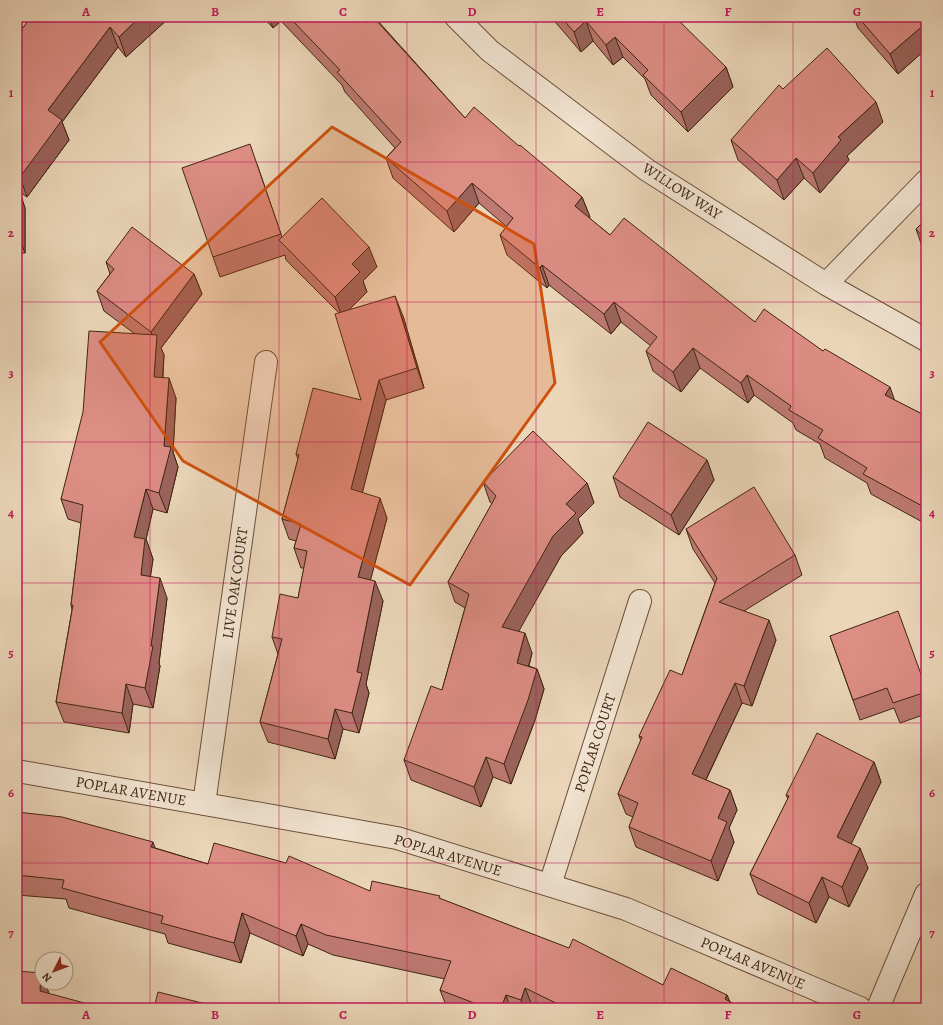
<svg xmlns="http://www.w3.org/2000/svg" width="943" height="1025" font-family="Alegreya,serif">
	<rect width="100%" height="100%" fill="#ebd6b9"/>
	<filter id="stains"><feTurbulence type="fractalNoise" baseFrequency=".005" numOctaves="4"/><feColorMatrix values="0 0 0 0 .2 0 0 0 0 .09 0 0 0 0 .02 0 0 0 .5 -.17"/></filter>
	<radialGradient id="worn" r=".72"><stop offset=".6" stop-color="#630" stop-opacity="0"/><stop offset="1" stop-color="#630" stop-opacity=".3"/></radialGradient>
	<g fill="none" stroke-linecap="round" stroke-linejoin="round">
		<g stroke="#6b513b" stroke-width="24">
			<path id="minor" d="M 456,17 L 490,51 L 647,170 L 826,284 L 926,340
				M 826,284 L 926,181
				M 17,771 L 397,838 L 626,909 L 860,1008
				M 204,804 L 266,362
				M 550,885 L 640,601
				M 878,1008 L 926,894"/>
		</g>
		<use href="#minor" stroke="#f2e4d2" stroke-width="22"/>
	</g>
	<path fill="#bd7972" stroke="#402511" d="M 31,17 L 170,17 L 126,57 L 118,47 L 62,122 L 69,140 L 27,197 L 20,192 L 25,208 L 25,253 L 17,253 L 17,36 Z
		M 263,17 L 376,17 L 378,21 L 465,118 L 519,146 L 582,197 L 590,217 L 589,218 L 610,235 L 755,322 L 823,351 L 894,400 L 926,416 L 926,524 L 871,494 L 867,483 L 825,458 L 820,444 L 796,430 L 793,423 L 754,395 L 748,403 L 700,368 L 681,392 L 653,371 L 646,351 L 651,346 L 621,322 L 611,334 L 549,285 L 547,288 L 507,255 L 500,235 L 507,227 L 479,203 L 454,232 L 393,178 L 386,158 L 395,148 L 345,92 L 342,85 L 281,21 L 273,28 Z
		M 551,17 L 666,17 L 670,21 L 726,67 L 733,87 L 688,132 L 651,95 L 645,79 L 623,57 L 613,65 L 593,41 L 581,52 Z
		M 854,17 L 926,17 L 926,49 L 898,74 L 858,28 Z
		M 783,89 L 883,122 L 847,156 L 849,160 L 820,193 L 804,178 L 784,200 L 738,160 L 731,140 Z
		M 257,164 L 282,237 L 377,267 L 363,281 L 367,292 L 348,310 L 403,316 L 424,388 L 386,400 L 362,493 L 387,518 L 370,580 L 383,601 L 366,684 L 369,693 L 359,733 L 343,729 L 335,759 L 268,742 L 260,722 L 278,654 L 272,637 L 298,598 L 304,568 L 301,568 L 294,548 L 296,541 L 289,539 L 282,519 L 298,459 L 296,454 L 361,400 L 339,313 L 286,260 L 285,255 L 220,277 L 213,257 Z
		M 926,219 L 926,252 L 923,249 L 916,229 Z
		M 106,262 L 194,274 L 202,294 L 161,348 L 164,355 L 163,377 L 176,398 L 173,452 L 178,467 L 167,513 L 153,509 L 146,539 L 153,559 L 150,577 L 167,598 L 159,663 L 160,666 L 153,708 L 133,704 L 129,733 L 64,722 L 56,702 L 72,610 L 71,605 L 81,523 L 68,519 L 61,499 L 135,334 L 104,311 L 97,291 L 110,274 Z
		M 707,460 L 714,480 L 679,535 L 620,497 L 613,477 Z
		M 483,482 L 587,483 L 594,503 L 578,519 L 583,533 L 561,556 L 518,631 L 532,653 L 529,666 L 537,669 L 544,689 L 535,720 L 511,784 L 493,777 L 481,807 L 411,780 L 404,760 L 442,690 L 465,608 L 455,602 L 448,582 L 492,504 L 490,502 Z
		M 686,529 L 795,555 L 802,575 L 744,611 L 776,640 L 752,706 L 742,703 L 706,780 L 730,790 L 737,810 L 729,828 L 734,842 L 718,881 L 636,847 L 629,827 L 633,817 L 626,814 L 618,794 L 641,741 L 639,736 L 682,675 L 715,583 L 693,549 Z
		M 830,636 L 926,688 L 926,714 L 900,723 L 894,708 L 860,720 Z
		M 874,762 L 881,782 L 851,843 L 868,868 L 849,907 L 829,897 L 816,923 L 758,894 L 750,874 L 788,799 L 786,795 Z
		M 17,812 L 155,848 L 208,864 L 370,891 L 441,899 L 663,985 L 727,995 L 730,1002 L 741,1008 L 447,1008 L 440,990 L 445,979 L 333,955 L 308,944 L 303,956 L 250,933 L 241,963 L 168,943 L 165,934 L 69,908 L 66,899 L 17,895 Z"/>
	<path fill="#9a635c" stroke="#402511" d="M 140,17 L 170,17 L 126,57 L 119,37 Z
		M 269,17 L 279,17 L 281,21 L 273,28 Z
		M 586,21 L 593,41 L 581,52 L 574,32 Z
		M 926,23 L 926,49 L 898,74 L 890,54 Z
		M 110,27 L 118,47 L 62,122 L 69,140 L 27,197 L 20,177 L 48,110 Z
		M 615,37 L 623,57 L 613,65 L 606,45 Z
		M 726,67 L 733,87 L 688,132 L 681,112 Z
		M 876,102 L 883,122 L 847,156 L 849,160 L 820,193 L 813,173 L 838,137 Z
		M 796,158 L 804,178 L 784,200 L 777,180 Z
		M 472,183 L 479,203 L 454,232 L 447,211 Z
		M 18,188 L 25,208 L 25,253 L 18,233 Z
		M 582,197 L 590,217 L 582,226 L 575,206 Z
		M 369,247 L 377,267 L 363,281 L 367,292 L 342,317 L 335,297 L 352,264 Z
		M 542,265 L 549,285 L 547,288 L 540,268 Z
		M 194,274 L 202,294 L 161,348 L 164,355 L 161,397 L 154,377 L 156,346 L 151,332 Z
		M 395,296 L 403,316 L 424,388 L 417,368 Z
		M 614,302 L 621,322 L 611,334 L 604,314 Z
		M 693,348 L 700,368 L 681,392 L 673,372 Z
		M 747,375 L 754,395 L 748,403 L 741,383 Z
		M 169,378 L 176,398 L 173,452 L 178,467 L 167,513 L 159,493 L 164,446 Z
		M 379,380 L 386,400 L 358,510 L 351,489 Z
		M 890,387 L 897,407 L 885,395 Z
		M 707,460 L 714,480 L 679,535 L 671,515 Z
		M 587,483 L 594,503 L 578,519 L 583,533 L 561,556 L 510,647 L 502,627 L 566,504 Z
		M 146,489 L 153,509 L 146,539 L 153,559 L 148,595 L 141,575 L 134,537 Z
		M 380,498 L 387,518 L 366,597 L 358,577 Z
		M 160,578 L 167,598 L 159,663 L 160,666 L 153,708 L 145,688 Z
		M 375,581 L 383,601 L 366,684 L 369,693 L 359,733 L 352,713 L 357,672 Z
		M 769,620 L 776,640 L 752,706 L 744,686 Z
		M 525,633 L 532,653 L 524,683 L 517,663 Z
		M 537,669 L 544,689 L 535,720 L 511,784 L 504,764 Z
		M 735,683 L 742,703 L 699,794 L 692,774 Z
		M 126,684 L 133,704 L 129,733 L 122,713 Z
		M 335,709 L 343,729 L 335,759 L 328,739 Z
		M 486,757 L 493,777 L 481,807 L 474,787 Z
		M 874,762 L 881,782 L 845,857 L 837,837 Z
		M 730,790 L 737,810 L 729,828 L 734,842 L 718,881 L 711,861 L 718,818 Z
		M 153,842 L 160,862 L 151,847 Z
		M 860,848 L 868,868 L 849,907 L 842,887 Z
		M 822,877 L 829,897 L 816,923 L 809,903 Z
		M 242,913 L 250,933 L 241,963 L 234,943 Z
		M 301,924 L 308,944 L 303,956 L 296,936 Z
		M 41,973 L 42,975 L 42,983 L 45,983 L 49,993 L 47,1008 L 40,991 Z
		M 525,988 L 533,1008 L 523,1008 L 521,1000 Z
		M 506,995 L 510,1008 L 501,1008 Z
		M 727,995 L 732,1008 L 725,999 Z"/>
	<path fill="#dc8d84" stroke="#402511" d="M 31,17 L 140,17 L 119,37 L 110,27 L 48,110 L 62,120 L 20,177 L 17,175 L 17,36 Z
		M 289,17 L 375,17 L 374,18 L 465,118 L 474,107 L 519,146 L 520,145 L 582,197 L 575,206 L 610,235 L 624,218 L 755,322 L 764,309 L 823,351 L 825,349 L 890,387 L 885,395 L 926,416 L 926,508 L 863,474 L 867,468 L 818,438 L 823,430 L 789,410 L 791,406 L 747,375 L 741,383 L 693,348 L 673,372 L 646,351 L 657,337 L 614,302 L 604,314 L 542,265 L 540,268 L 500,235 L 513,218 L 472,183 L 447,211 L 386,158 L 401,142 L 337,72 L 340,70 Z
		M 561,17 L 666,17 L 670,21 L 675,17 L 726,67 L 681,112 L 643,75 L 648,70 L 615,37 L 606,45 L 586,21 L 574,32 Z
		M 858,17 L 926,17 L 926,23 L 890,54 Z
		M 827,48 L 876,102 L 838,137 L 841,140 L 813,173 L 796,158 L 777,180 L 731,140 L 779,85 L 783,89 Z
		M 250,144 L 281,234 L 213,257 L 182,168 Z
		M 17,188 L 18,188 L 18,233 L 17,233 Z
		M 322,198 L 369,247 L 352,264 L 360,272 L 335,297 L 279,240 Z
		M 926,219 L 926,240 L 916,229 Z
		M 132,227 L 194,274 L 151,332 L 97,291 L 114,269 L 106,262 Z
		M 395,296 L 417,368 L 379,380 L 351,489 L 380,498 L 358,577 L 375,581 L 357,672 L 362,673 L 352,713 L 335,709 L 328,739 L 260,722 L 282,639 L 272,637 L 280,594 L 298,598 L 307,551 L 294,548 L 301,524 L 282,519 L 299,455 L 296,454 L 313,388 L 361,400 L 335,314 Z
		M 89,331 L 157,335 L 154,377 L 169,378 L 164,446 L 171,447 L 159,493 L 146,489 L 134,537 L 145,539 L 141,575 L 160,578 L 151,646 L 153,646 L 145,688 L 126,684 L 122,713 L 56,702 L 73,605 L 71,605 L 83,505 L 61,499 L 83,412 Z
		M 648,422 L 707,460 L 671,515 L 613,477 Z
		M 533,431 L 587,483 L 566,504 L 576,513 L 553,536 L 502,627 L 525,633 L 517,663 L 537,669 L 528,700 L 504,764 L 486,757 L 474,787 L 404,760 L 431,686 L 442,690 L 469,594 L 448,582 L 496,496 L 483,482 Z
		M 754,487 L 795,555 L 719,602 L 769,620 L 744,686 L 735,683 L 692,774 L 730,790 L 718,818 L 727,822 L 711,861 L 629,827 L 638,803 L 618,794 L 642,737 L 639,736 L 670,670 L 682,675 L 717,578 L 686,529 Z
		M 898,611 L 926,688 L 926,692 L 893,703 L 887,688 L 853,700 L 830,636 Z
		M 817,733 L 874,762 L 837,837 L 860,848 L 842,887 L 822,877 L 809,903 L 750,874 L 789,796 L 786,795 Z
		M 17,812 L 62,817 L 153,842 L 151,847 L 208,864 L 214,843 L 286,863 L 289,856 L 370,891 L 372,881 L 440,896 L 439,898 L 569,948 L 573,939 L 663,985 L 671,968 L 727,995 L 725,999 L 741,1008 L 566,1008 L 525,988 L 521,1000 L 506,995 L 501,1008 L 487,1008 L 440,990 L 451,961 L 326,935 L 301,924 L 296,936 L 242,913 L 234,943 L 161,923 L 163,916 L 62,888 L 64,880 L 17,875 Z
		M 17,971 L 41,973 L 40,991 L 103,1008 L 17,1008 Z
		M 158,992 L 222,1008 L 154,1008 Z"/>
	<path fill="#cf510d" fill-opacity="0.2" stroke="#cf510d" stroke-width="3" stroke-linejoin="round" d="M 332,127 L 534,244 L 555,383 L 410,585 L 183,461 L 100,342 Z"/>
	<path fill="none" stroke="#c2185b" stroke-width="1" stroke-opacity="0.55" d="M 150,17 L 150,1008M 279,17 L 279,1008M 407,17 L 407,1008M 536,17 L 536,1008M 664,17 L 664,1008M 793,17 L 793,1008M 17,162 L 926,162M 17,302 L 926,302M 17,442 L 926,442M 17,583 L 926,583M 17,723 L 926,723M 17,863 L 926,863"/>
	<g text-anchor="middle" stroke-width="3" stroke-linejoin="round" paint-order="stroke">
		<g font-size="15" fill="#402511" stroke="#f2e4d2">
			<text transform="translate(682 191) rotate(33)" y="5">WILLOW WAY</text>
			<text transform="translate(235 583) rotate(-82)" y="5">LIVE OAK COURT</text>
			<text transform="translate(595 743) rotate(-72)" y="5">POPLAR COURT</text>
			<text transform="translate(131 791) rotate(10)" y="5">POPLAR AVENUE</text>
			<text transform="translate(448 855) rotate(17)" y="5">POPLAR AVENUE</text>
			<text transform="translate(753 963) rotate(23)" y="5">POPLAR AVENUE</text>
		</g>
	</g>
	<rect width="943" height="1025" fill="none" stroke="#ebd6b9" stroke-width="44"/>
	<g transform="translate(54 971) rotate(228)"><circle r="19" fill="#f2e4d2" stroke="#ab9885"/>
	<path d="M0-3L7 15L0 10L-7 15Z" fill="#8f2418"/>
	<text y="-6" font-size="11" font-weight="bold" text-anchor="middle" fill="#402511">N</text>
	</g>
	<rect x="22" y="22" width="899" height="981" fill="none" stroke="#c2185b" stroke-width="1.5"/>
	<g font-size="13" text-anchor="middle" font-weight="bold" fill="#c2185b">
		<text x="86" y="16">A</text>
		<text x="215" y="16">B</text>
		<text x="343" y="16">C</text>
		<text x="472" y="16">D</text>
		<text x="600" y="16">E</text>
		<text x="728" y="16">F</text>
		<text x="857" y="16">G</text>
		<text x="11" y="97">1</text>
		<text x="932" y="97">1</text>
		<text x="11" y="237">2</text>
		<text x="932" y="237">2</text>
		<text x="11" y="377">3</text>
		<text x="932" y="377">3</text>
		<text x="11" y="517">4</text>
		<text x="932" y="517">4</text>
		<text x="11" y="657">5</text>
		<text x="932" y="657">5</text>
		<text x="11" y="797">6</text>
		<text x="932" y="797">6</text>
		<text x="11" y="937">7</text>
		<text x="932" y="937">7</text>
		<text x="86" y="1019">A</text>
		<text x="215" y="1019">B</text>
		<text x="343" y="1019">C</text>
		<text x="472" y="1019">D</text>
		<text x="600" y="1019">E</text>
		<text x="728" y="1019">F</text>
		<text x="857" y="1019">G</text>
	</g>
	<rect width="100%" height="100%" filter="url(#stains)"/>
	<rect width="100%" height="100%" fill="url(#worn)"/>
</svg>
